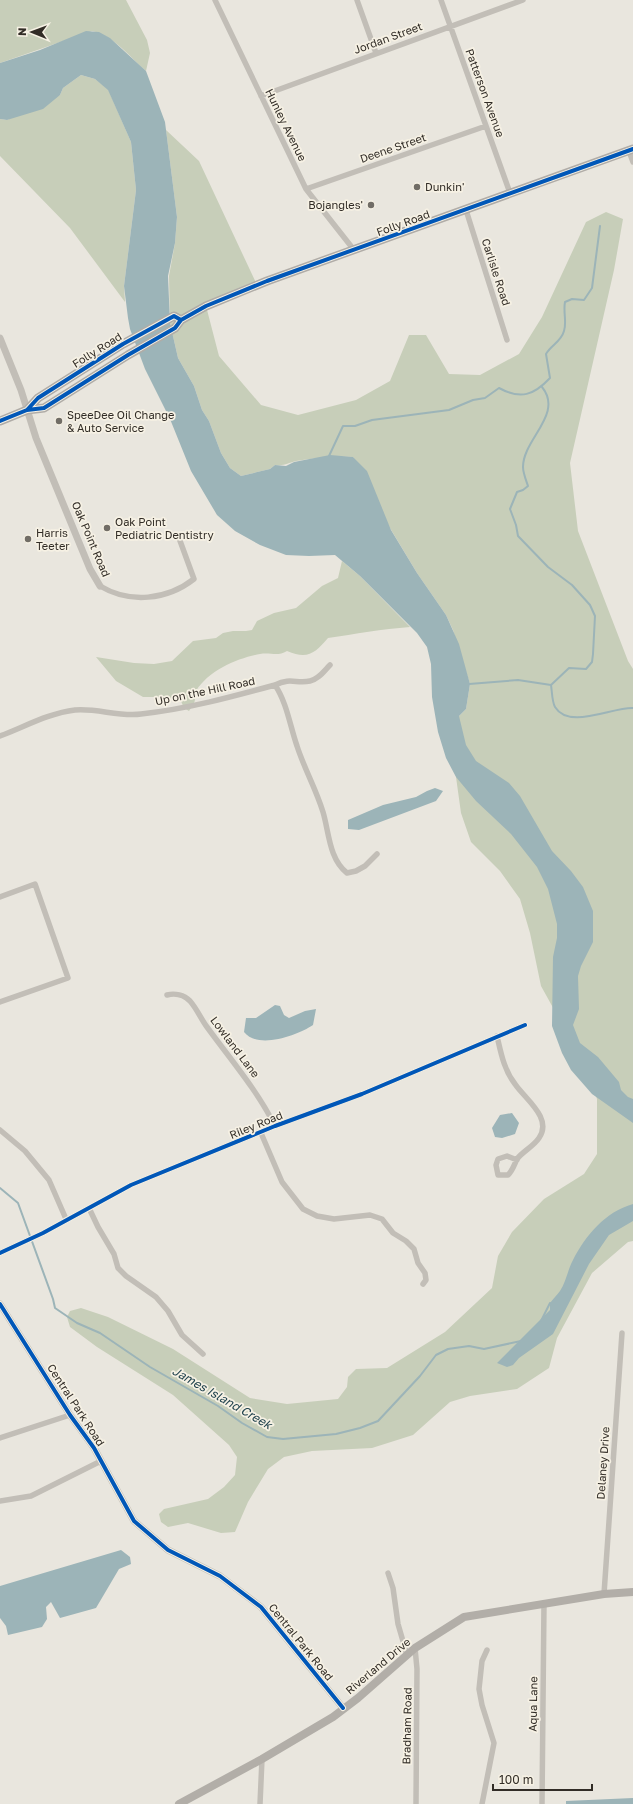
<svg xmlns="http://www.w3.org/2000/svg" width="633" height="1804" font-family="'Golos Text',sans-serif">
	<rect width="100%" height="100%" fill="#e9e6de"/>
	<path fill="#c7ceb9" d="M 0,0 L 126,0 L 147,40 L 150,53 L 146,71 C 130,57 113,35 92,31 L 0,63 Z
		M 81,75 L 95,79 L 108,89 L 131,142 L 136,190 L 124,286 L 125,302 L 70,228 L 0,156 L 0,119 L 7,120 L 60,95 L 63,88 Z
		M 166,130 L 199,161 L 257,285 L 206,306 L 219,356 L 261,405 L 298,415 L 356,400 L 390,381 L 409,335 L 426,335 L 449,374 L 480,375 L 519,354 L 542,317 L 586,222 L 606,212 L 623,219 L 614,270 L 570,463 L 578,531 L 628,661 L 633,669 L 633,1241 L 628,1242 L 592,1273 L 557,1338 L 549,1368 L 517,1389 L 470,1396 L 450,1402 L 413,1435 L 372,1448 L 312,1451 L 284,1457 L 268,1469 L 248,1502 L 235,1532 L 221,1533 L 188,1523 L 168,1527 L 161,1522 L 159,1514 L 164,1509 L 208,1499 L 224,1487 L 235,1475 L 237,1457 L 229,1445 L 173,1395 L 97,1347 L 70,1327 L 67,1317 L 70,1311 L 81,1308 L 108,1317 L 173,1349 L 250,1398 L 287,1404 L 338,1399 L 347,1387 L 348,1377 L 356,1369 L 387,1368 L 445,1332 L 492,1288 L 498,1256 L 512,1232 L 544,1199 L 584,1174 L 597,1154 L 597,1099 L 587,1069 L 541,986 L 530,933 L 520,899 L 500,871 L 471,842 L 461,813 L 456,777 L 459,716 L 466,709 L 470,684 L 453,630 L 446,615 L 417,573 L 390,528 L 353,457 C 335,456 314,458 296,461 C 287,463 286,466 275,465 L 270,469 L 241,476 L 230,468 L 221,453 L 209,421 L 202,410 L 194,386 L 178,358 L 170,323 L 169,276 L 175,243 L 177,217 Z
		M 342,561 L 360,576 L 410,627 C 382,629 355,634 328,638 C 315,653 308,660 287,651 C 277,657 271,652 260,654 C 238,658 209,670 196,691 C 194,694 196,699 194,703 C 193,705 191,708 189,711 L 184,708 L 181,701 L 163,697 L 143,697 L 116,681 L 96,657 L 134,663 L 154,664 L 172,661 L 193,641 L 216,638 L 223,633 L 233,631 L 246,631 L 252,630 L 257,621 L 274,613 L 296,608 L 322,586 L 338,578 Z"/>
	<path fill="#9cb4b8" d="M 86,31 L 99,32 L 110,38 L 146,71 L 165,122 L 177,217 L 175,243 L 168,276 L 170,323 L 178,358 L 194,386 L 202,410 L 209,421 L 221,453 L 230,468 L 241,476 L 270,469 L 275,465 L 286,466 L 294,462 L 330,455 L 353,457 L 367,471 L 391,530 L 417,573 L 446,615 L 459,644 L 470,684 L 466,709 L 459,716 L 466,745 L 476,761 L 509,783 L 520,796 L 552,851 L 571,871 L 583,887 L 593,911 L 593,942 L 581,966 L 578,976 L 579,1009 L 573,1025 L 580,1043 L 598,1057 L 619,1082 L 621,1090 L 628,1097 L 633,1099 L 633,1123 L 592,1094 L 571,1070 L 562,1053 L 552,1026 L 553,957 L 557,938 L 557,924 L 548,889 L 537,867 L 511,834 L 476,801 L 456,777 L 446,758 L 438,732 L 432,697 L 431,664 L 427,647 L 417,633 L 360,576 L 335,555 L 309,556 L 286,555 L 260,545 L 235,531 L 217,515 L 191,471 L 170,419 L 145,369 L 130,329 L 128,318 L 124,286 L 136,190 L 131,142 L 108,90 L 95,79 L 81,75 L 63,88 L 60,95 L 43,109 L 7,120 L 0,119 L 0,63 L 40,50 Z
		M 435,788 L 443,791 L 436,801 L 359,830 L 348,829 L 348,820 L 383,805 L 416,797 L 427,791 Z
		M 275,1005 L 280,1006 L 284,1015 L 289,1018 L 305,1011 L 316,1009 L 313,1025 C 298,1035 258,1050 244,1032 L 246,1018 L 256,1018 Z
		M 512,1113 L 519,1123 L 515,1134 L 502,1138 L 495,1137 L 492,1128 L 500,1115 Z
		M 633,1204 L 633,1221 L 609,1235 L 589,1264 L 553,1334 L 519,1358 L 513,1365 L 507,1367 L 497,1363 L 550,1310 L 550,1303 C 553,1299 557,1295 560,1291 C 566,1282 568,1269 573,1260 C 586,1235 605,1212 633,1204 Z
		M 121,1550 L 130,1557 L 131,1564 L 119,1569 L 96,1608 L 60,1618 L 51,1602 L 46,1607 L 47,1619 L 42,1627 L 8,1635 L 6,1626 L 0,1618 L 0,1586 Z
		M 633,1798 L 633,1804 L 566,1804 L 566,1801 Z"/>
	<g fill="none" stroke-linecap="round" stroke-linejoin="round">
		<path stroke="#9cb4b8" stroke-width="2" d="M 542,387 C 564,414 523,439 523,467 C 523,473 526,480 528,486 L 523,490 L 517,492 L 510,509 L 516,525 L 518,536 L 548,567 L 572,585 L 590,605 L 595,616 L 593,654 L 592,662 L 586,669 L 569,668 L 551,685
			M 329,456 L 343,426 L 355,426 L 372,420 L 449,410 L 473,400 L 485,398 L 499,388 C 521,400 534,395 550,378 L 546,354 C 551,345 561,342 564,331 C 567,322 563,312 565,302 L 572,299 L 584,300 L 592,288 L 600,226
			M 469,684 L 518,680 L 551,685
			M 551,685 C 552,691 552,702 555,707 C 569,730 612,707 633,708
			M 0,1188 L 18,1203 L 53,1299 L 55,1308 L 77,1323 L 100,1333 L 150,1367 L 218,1406 L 242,1423 L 267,1437 L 283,1439 L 336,1434 L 360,1428 L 378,1421 L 420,1376 L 436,1355 L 448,1349 L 469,1346 L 484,1349 L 521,1341
			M 541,1321 L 550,1303"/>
		<path stroke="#c2beb7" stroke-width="5.5" d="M 215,0 L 306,189 L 354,250
			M 357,0 L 376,53
			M 441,0 L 510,193
			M 261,96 L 523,0
			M 629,151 L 633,162
			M 306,189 L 486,126
			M 466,210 L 507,340
			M 100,586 C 130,604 167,600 194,579 L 179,538
			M 275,685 C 287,703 290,726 297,746 C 304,768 316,789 323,812 C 329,832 329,859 347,873 L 356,871 L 365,866 L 377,854
			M 0,736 C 24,727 49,713 75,710 C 97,708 119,717 141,714 C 187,709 231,697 275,685 C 291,677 296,684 310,681 C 319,679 324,671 330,665
			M 0,897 L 35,884 L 68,978 L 0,1002
			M 167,995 C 175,993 184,995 190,1001 C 197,1009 201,1019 207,1027 C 231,1060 257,1090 275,1126
			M 497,1036 C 501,1053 504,1070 515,1084 C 525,1099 553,1118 539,1138 C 533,1147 523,1151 517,1159 C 514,1165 513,1170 508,1175 L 498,1175 L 496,1165 L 498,1159 L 507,1156 L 517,1160
			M 0,1130 L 25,1151 L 49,1180 L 66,1219
			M 261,1133 L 282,1182 L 303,1209 L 317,1216 L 334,1219 L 370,1215 L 382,1219 L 393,1233 L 406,1241 L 414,1249 L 418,1263 L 425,1273 L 426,1280 L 423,1284
			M 89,1208 L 98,1227 L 114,1254 L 118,1268 L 126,1276 L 156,1297 L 168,1311 L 182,1335 L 203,1354
			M 0,1253 L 43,1233 L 131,1185 L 275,1126 L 362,1094 L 525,1025
			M 0,1438 L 70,1415
			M 0,1501 L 31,1496 L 101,1461
			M 388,1573 L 393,1588 L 398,1624 L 407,1655
			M 604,1594 L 622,1333
			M 415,1648 L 417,1669 L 416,1804
			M 260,1804 L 262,1759
			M 482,1804 L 494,1743 L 482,1705 L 479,1689 L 482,1661 L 487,1650
			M 542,1804 L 544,1603"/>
		<path stroke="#c2beb7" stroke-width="7" d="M 0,338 L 21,390 L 36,438 L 90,569 L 100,586
			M 0,1304 L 70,1415 L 94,1448 L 134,1521 L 168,1550 L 220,1576 L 261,1607 L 343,1708"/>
		<path stroke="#b2aea8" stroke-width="8" d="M 179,1804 L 262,1759 L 333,1717 L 358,1698 L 415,1648 L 464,1617 L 604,1594 L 633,1592"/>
		<path stroke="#b0aca7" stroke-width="9" d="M 27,410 L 38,398 L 123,344 L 174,316 L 181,320
			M 0,421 L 27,410 L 44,408 L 128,355 L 175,328 L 181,320 L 206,306 L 267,281 L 633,149"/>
		<g stroke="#f6f1e4" stroke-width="6">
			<path id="cycleway" d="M 27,410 L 38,398 L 123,344 L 174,316 L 181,320
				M 0,421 L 27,410 L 44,408 L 128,355 L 175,328 L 181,320 L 206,306 L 267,281 L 633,149
				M 0,1253 L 43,1233 L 131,1185 L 275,1126 L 362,1094 L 525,1025
				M 0,1304 L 70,1415 L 94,1448 L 134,1521 L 168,1550 L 220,1576 L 261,1607 L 343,1708"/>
		</g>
		<use href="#cycleway" stroke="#0057b8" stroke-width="4"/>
	</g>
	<g fill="#716d66" stroke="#f6f1e4" stroke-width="1.5">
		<circle cx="417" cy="187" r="4"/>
		<circle cx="371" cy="205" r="4"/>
		<circle cx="59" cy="421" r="4"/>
		<circle cx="107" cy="528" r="4"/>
		<circle cx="28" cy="539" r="4"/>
	</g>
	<g text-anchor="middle" stroke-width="3.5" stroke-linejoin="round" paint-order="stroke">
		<g font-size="11" fill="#312c26" stroke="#f6f1e4">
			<text transform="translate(388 38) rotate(-20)" y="4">Jordan Street</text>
			<text transform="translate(485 93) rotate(70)" y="4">Patterson Avenue</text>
			<text transform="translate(286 125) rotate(64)" y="4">Hunley Avenue</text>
			<text transform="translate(393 148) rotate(-19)" y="4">Deene Street</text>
			<text transform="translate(403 223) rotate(-20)" y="4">Folly Road</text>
			<text transform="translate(496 272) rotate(72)" y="4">Carlisle Road</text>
			<text transform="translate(97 350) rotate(-32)" y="4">Folly Road</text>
			<text transform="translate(91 539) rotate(67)" y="4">Oak Point Road</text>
			<text transform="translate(205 691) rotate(-12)" y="4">Up on the Hill Road</text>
			<text transform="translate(235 1047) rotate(53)" y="4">Lowland Lane</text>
			<text transform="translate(256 1125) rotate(-22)" y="4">Riley Road</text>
			<text transform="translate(76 1405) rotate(57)" y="4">Central Park Road</text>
			<text transform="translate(603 1463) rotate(-86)" y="4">Delaney Drive</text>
			<text transform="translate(301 1642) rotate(51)" y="4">Central Park Road</text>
			<text transform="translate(378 1666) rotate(-40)" y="4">Riverland Drive</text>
			<text transform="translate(533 1704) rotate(-89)" y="4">Aqua Lane</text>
			<text transform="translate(407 1726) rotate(-89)" y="4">Bradham Road</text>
		</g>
		<g font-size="11" fill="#312c26" stroke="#f6f1e4" text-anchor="start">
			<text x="425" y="191">Dunkin'</text>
			<text x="363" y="209" text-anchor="end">Bojangles'</text>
			<text x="67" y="419">SpeeDee Oil Change<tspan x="67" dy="13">&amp; Auto Service</tspan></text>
			<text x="115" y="526">Oak Point<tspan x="115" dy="13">Pediatric Dentistry</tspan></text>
			<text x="36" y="537">Harris<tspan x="36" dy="13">Teeter</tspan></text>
		</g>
		<g font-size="12" font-style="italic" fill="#21434e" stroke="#f6f1e4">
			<text transform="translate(222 1398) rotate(30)" y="4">James Island Creek</text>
		</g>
	</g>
	<g transform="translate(32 32) rotate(271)" stroke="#f6f1e4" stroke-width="3" paint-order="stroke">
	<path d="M0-3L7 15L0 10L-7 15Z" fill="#312c26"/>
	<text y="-6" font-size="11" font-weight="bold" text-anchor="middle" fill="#312c26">N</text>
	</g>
	<path d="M493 1784v6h99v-6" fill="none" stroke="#312c26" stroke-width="2"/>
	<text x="499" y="1784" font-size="12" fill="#312c26" stroke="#f6f1e4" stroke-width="3" paint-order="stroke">100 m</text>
</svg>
